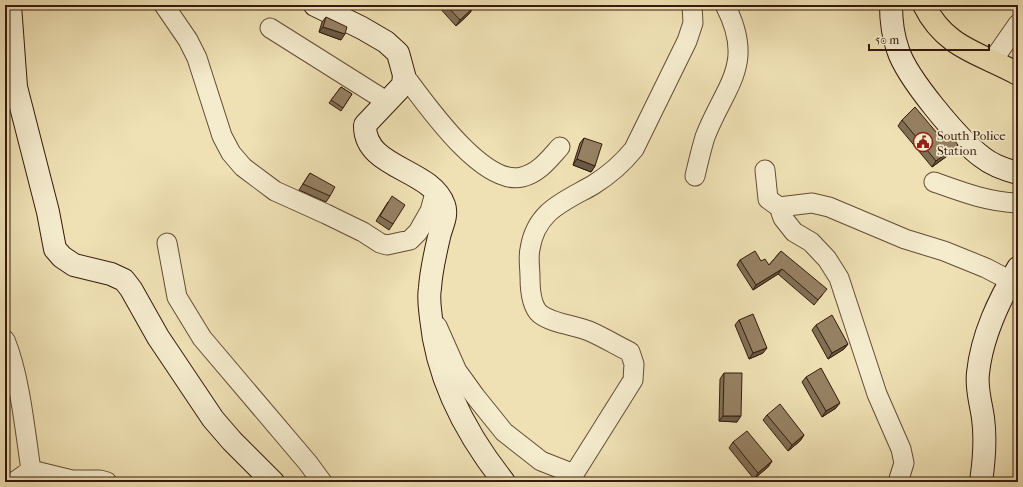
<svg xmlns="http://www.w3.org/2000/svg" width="1023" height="487" font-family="'IM FELL French Canon',serif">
	<rect width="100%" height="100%" fill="#efe1b4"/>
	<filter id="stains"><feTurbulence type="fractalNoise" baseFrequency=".005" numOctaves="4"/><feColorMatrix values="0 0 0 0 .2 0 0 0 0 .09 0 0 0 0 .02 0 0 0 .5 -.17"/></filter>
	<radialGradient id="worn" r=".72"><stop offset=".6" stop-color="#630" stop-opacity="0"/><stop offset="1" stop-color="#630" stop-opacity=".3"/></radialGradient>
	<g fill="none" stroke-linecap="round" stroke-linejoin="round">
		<g stroke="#644c36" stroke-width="21">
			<path id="street" d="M 164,5 L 188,40 L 197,58 L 222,136 L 231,153 L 243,167 L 275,191 L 326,214 L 363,232 L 380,243 L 387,245 L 410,240 L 418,232 L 430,211 L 435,193
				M 270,28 L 386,101
				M 993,60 L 1018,24
				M 404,75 C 425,103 483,187 522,177 C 539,173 549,159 560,147
				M 765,170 L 768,199 L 779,207 L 812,203 L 829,207 L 905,239 L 944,251 L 986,268 L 1011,281
				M 695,176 C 698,163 701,150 705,137 C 725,85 756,65 725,5
				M 934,182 C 962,192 988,202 1018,203
				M 779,207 L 783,218 L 794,232 L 811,242 L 827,259 L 839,278 L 877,394 L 901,449 L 904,463 L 898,482
				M 167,243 L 177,297 L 202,338 L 308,463 L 322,482
				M 437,326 L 457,371 L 475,396 L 504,432 L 541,461 L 574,474 L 633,380 L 634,364 L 630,352 C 616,345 603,337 589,331 C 575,325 553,324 540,314 C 531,306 530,288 530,277 C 530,268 528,258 530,249 C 536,211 563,202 593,185 C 609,175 622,164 634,149 L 687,41 L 693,23 L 692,5
				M 5,340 C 20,376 25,431 31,470 L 14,482
				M 31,470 L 72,480 L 100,480 L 107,482"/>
		</g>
		<g stroke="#361a0c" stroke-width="24">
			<path id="secondary" d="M 10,5 L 16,87 L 48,212 L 55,249 L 62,257 L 74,265 L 111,274 L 124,280 L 131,289 L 158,337 L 213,419 L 232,441 L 273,482
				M 315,5 L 362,28 L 386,42 L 398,53 L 404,75 L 403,85 L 365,125 C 364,169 431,168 444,205 C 448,216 441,227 439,237 C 435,254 431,271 430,288 C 428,298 430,309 431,318 C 437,380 466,434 504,482
				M 891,5 C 891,20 893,36 898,50 C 907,78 958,139 982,157 C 992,165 1006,170 1018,173
				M 981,482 C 984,461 986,439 983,418 C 981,403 976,389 978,373 C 982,335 999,300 1018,268"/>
		</g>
		<g stroke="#361a0c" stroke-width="24">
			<path id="highway" d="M 924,5 C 945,48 980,53 1018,74"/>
		</g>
		<use href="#street" stroke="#f5ecce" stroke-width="19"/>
		<use href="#secondary" stroke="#f5ecce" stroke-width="22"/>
		<use href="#highway" stroke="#efe1b4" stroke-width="22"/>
	</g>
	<path fill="#816f55" stroke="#361a0c" d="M 437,5 L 470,5 L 473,8 L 469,14 L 456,26 Z
		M 326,17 L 341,40 L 319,32 L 322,22 Z
		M 341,87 L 352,94 L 341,111 L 329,103 Z
		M 902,120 L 942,139 L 958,145 L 954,151 L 932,167 L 898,126 Z
		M 584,138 L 595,166 L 591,172 L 573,165 L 580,143 Z
		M 310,173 L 330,196 L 326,202 L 299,190 Z
		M 388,202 L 393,224 L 389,230 L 376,221 Z
		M 781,251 L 823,294 L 814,305 L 778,274 L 753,290 L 737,265 L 740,260 L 761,261 L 769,265 Z
		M 739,320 L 763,353 L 749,359 L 735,325 Z
		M 816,325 L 848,344 L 844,349 L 828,359 L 812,330 Z
		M 724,373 L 737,422 L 719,421 L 720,379 Z
		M 806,377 L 836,408 L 822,417 L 802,382 Z
		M 767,415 L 804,435 L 800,441 L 788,451 L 763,420 Z
		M 733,442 L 772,461 L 768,467 L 754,479 L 729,448 Z"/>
	<path fill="#695a45" stroke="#361a0c" d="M 473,8 L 469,14 L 456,26 L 460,20 Z
		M 323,27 L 345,34 L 341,40 L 319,32 Z
		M 958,145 L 954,151 L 932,167 L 936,161 Z
		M 577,159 L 595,166 L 591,172 L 573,165 Z
		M 782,269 L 778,274 L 753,290 L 756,285 Z
		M 848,344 L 844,349 L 828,359 L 832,353 Z
		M 767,348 L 763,353 L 749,359 L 753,353 Z
		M 840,403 L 836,408 L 822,417 L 826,411 Z
		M 723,416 L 741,416 L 737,422 L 719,421 Z
		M 804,435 L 800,441 L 788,451 L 792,445 Z
		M 772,461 L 768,467 L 754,479 L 758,473 Z"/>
	<path fill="#968163" stroke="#361a0c" d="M 446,5 L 470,5 L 473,8 L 460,20 Z
		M 326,17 L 347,27 L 345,34 L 323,27 Z
		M 341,87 L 352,94 L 343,108 L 331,100 Z
		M 915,107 L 942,139 L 949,133 L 958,145 L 936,161 L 902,120 Z
		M 584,138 L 602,144 L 595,166 L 577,159 Z
		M 310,173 L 335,187 L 330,196 L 303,184 Z
		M 392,196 L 405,205 L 393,224 L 380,216 Z
		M 755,251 L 761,261 L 765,259 L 769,265 L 781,251 L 827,289 L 818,300 L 782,269 L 756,285 L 740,260 Z
		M 753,314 L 767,348 L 753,353 L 739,320 Z
		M 832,315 L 848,344 L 832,353 L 816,325 Z
		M 821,368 L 840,403 L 826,411 L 806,377 Z
		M 724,373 L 742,373 L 741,416 L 723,416 Z
		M 780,404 L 804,435 L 792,445 L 767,415 Z
		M 747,431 L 772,461 L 758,473 L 733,442 Z"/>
	<defs>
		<g id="civic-ring" transform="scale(1)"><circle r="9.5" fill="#f5ecce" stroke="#8f2418" stroke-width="1.5"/><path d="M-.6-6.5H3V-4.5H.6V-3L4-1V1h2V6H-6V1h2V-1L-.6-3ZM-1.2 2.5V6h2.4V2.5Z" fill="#8f2418"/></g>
	</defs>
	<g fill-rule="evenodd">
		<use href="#civic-ring" x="923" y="142"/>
	</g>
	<g text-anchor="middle" stroke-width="3.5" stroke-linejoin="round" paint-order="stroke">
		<g font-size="13" fill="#361a0c" stroke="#f5ecce" text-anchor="start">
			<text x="937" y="140">South Police<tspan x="937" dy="15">Station</tspan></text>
		</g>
	</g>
	<rect width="1023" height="487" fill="none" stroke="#efe1b4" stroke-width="20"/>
	<rect x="6" y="6" width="1011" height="475" fill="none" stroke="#361a0c" stroke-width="2"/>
	<rect x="10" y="10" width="1003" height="467" fill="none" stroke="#361a0c"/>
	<path d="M869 44v6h120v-6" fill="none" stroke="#361a0c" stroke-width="2"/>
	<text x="875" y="44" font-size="12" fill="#361a0c" stroke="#f5ecce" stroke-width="3" paint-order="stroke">50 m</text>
	<rect width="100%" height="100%" filter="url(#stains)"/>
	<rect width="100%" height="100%" fill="url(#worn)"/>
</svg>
